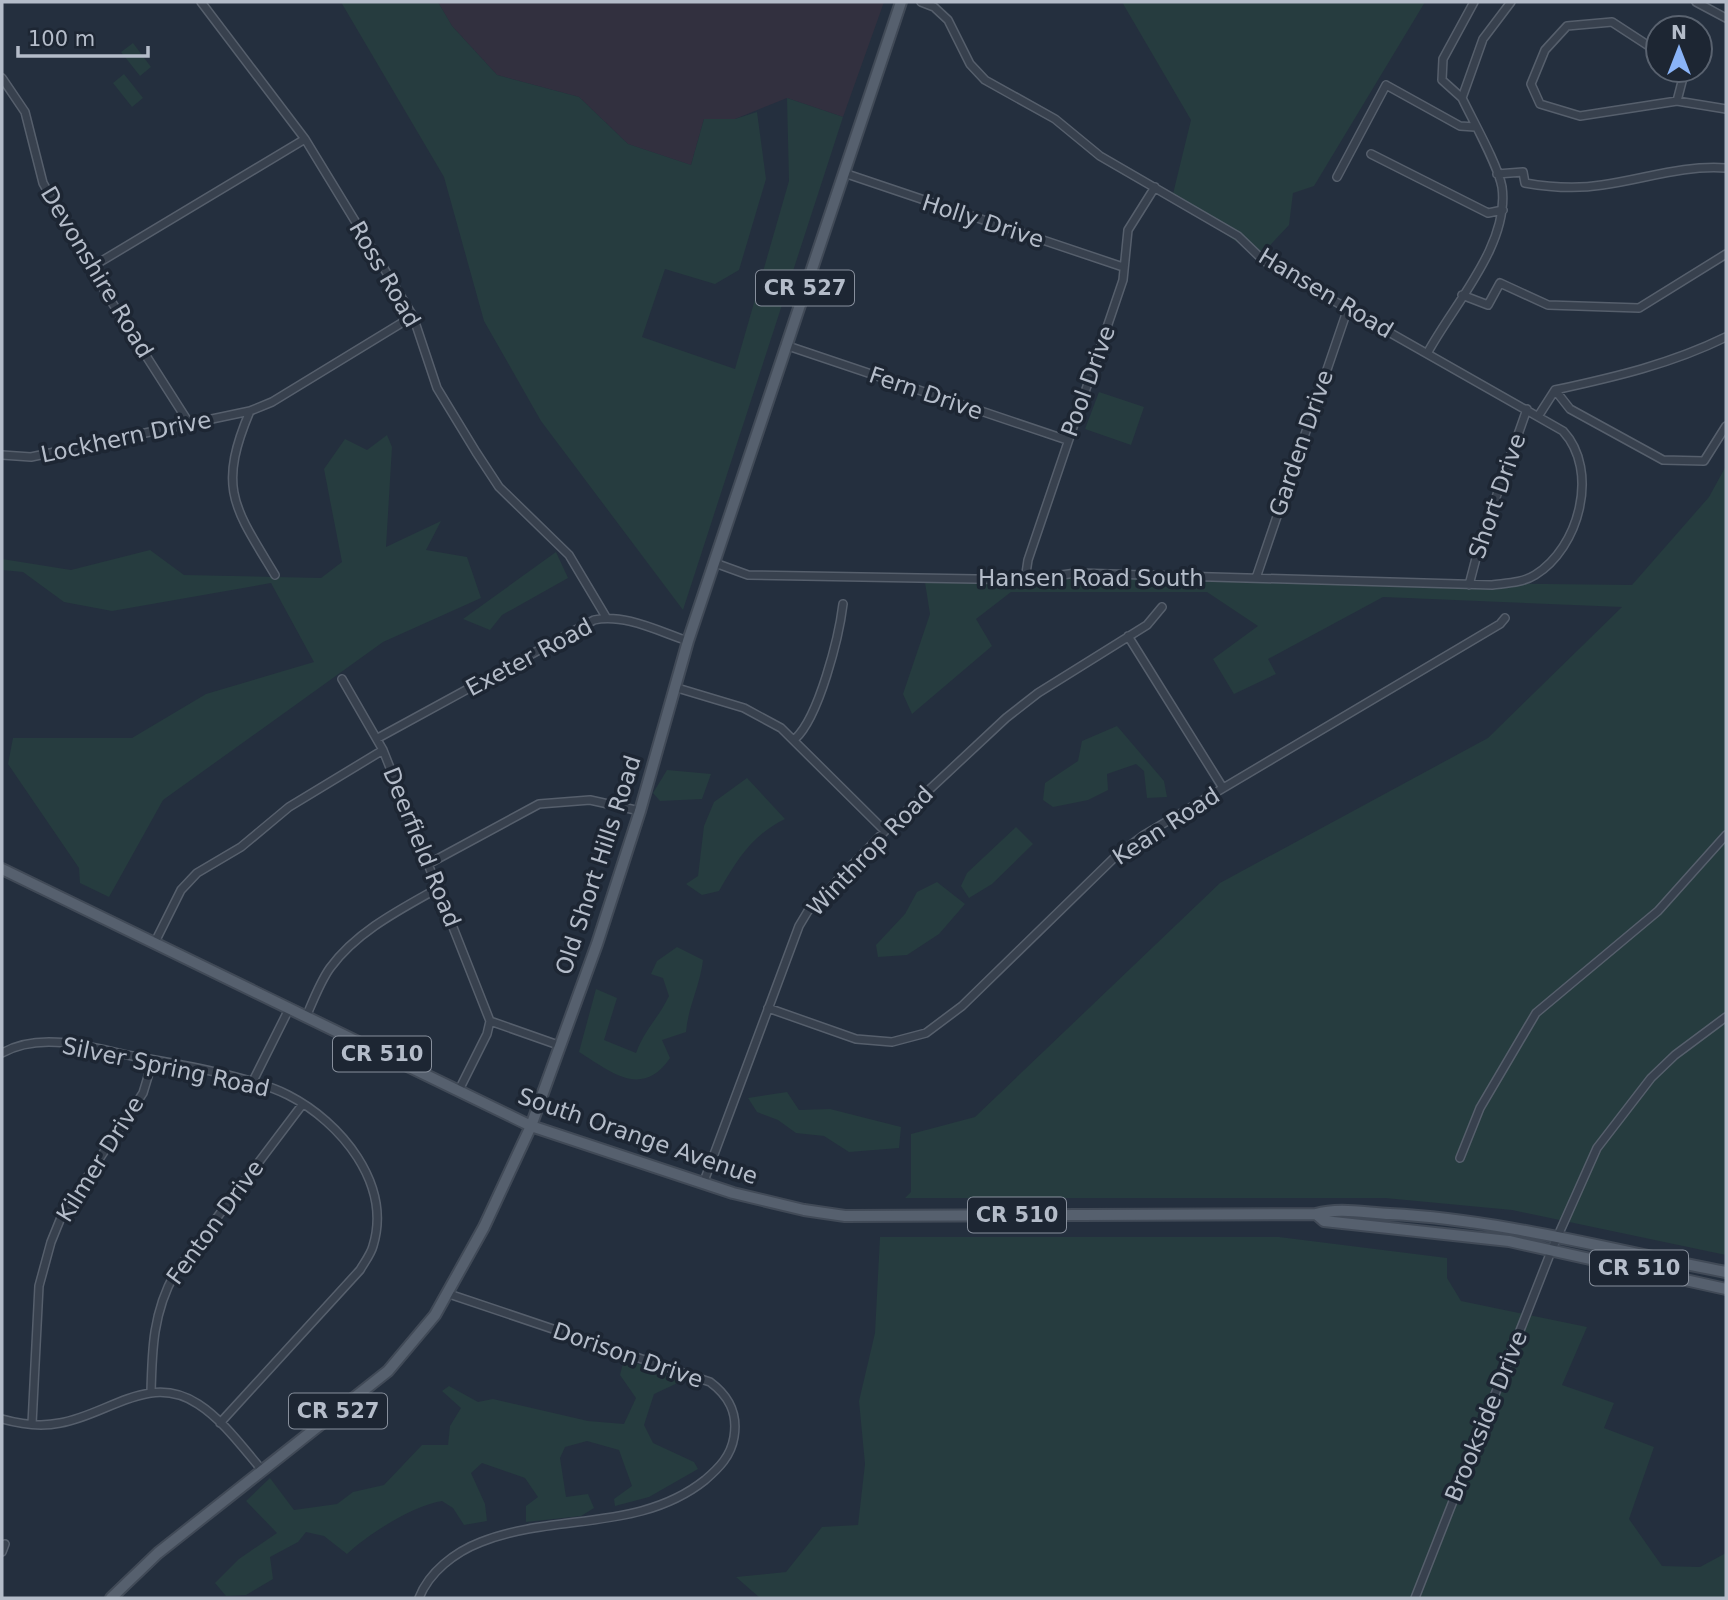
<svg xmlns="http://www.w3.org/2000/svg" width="1728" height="1600" font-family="'DejaVu Sans',sans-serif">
	<rect width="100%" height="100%" fill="#242f3e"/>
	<path fill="#32303f" d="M 438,2 L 884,2 L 843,117 L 787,98 L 735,119 L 704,119 L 691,165 L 628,144 L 579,97 L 497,75 L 452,26 Z"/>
	<path fill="#263c3f" d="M 341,2 L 438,2 L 452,26 L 497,75 L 579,97 L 628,144 L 691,165 L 704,119 L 735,119 L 757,112 L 766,179 L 739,270 L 715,284 L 665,269 L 642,337 L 735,369 L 789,181 L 787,98 L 843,117 L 683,610 L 541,421 L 484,321 L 444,177 Z
		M 1122,2 L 1425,2 L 1314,186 L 1293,193 L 1289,225 L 1259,257 L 1172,198 L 1191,120 Z
		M 133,43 L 151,67 L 140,76 L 121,52 Z
		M 124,74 L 143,98 L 132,107 L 113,83 Z
		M 1099,392 L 1144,407 L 1131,445 L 1085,429 Z
		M 387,435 L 392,447 L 386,547 L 441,521 L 426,550 L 467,557 L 481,598 L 383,642 L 163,800 L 109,897 L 80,883 L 79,868 L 8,764 L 13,738 L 132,738 L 206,694 L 314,662 L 271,583 L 112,611 L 64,602 L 23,572 L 2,570 L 2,559 L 71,570 L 150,550 L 184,575 L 321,578 L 342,562 L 324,469 L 345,439 L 367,450 Z
		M 1726,466 L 1726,1255 L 1512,1210 L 1385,1198 L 905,1198 L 911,1192 L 911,1134 L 975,1117 L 1220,883 L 1488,738 L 1622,607 L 1383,597 L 1268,659 L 1276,674 L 1234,694 L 1213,659 L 1258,626 L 1207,592 L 1011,592 L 976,619 L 992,646 L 912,714 L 903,694 L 930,614 L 924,576 L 1632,585 L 1709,497 Z
		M 556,552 L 568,578 L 502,615 L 490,630 L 463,619 Z
		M 1117,726 L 1164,781 L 1167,797 L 1147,798 L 1144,771 L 1136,764 L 1107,774 L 1108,790 L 1088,800 L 1053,807 L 1043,800 L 1045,783 L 1078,761 L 1082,741 Z
		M 667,770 L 711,774 L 702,799 L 660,801 L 653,793 Z
		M 747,778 L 785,819 C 752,835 737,860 719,891 L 702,895 L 686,884 L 698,876 L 704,826 L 714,802 Z
		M 1016,827 L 1033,844 L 992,884 L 969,898 L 961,886 L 967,873 Z
		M 937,882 L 965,904 L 939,934 L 907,955 L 878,957 L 876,945 L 905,914 L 917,892 Z
		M 677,947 L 703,960 C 700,986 688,1007 686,1032 L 662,1040 L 670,1058 C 642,1099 611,1072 579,1052 L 596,989 L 617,998 L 604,1040 L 636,1053 C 646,1027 658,1019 669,996 L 663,978 L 651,974 L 657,961 Z
		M 787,1092 L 799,1110 L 830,1109 L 901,1127 L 899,1148 L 849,1152 L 824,1136 L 796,1133 L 778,1120 L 757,1112 L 748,1098 Z
		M 880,1237 L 1279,1237 L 1447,1258 L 1447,1278 L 1461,1301 L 1587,1327 L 1562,1385 L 1614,1403 L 1604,1428 L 1654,1447 L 1629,1519 L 1662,1566 L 1700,1567 L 1726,1553 L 1726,1598 L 760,1598 L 736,1577 L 786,1572 L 822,1527 L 858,1525 L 865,1464 L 859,1401 L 875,1333 Z
		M 624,1359 L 684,1380 L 654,1394 L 644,1425 L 653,1443 L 694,1462 L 698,1469 L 649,1497 L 615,1506 L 614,1499 L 632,1486 L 619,1450 L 587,1441 L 565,1447 L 560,1458 L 566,1497 L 588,1494 L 594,1508 L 581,1516 L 526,1522 L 526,1506 L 538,1497 L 525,1478 L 482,1463 L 471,1473 L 485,1504 L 487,1521 L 464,1525 L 453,1508 L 442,1501 C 414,1505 368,1534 347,1554 L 324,1536 L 306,1532 L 298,1542 L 270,1557 L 273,1579 L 246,1595 L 226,1596 L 215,1583 L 239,1559 L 277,1533 L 246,1501 L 270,1478 L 294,1510 L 337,1504 L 353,1492 L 384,1485 L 422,1445 L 448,1445 L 450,1426 L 461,1408 L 442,1391 L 449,1386 L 478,1402 L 493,1399 L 588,1421 L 624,1424 L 636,1398 L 620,1375 Z"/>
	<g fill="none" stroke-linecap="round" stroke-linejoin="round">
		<g stroke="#565f6c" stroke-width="10">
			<path id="minor" d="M 201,2 L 305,139 L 413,316 L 437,388 L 476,452 L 499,487 L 569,555 L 606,617
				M 1696,2 L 1726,18
				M 1658,52 L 1612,22 L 1567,26 L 1545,50 L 1531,84 L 1540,104 L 1580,116 L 1677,101 L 1726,109
				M 2,78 L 25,112 L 43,183 L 90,268 L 189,423
				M 1462,98 L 1442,80 L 1443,59 L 1474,2
				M 1677,101 L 1685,70
				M 1371,154 L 1488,213 L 1503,210
				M 844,173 L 1123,267
				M 1497,174 L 1523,172 L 1525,183 C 1548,187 1578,189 1602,185 C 1645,179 1682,165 1726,168
				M 1337,177 L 1386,85 L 1460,126 L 1475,127
				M 90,268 L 305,139
				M 1462,295 L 1488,305 L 1500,283 L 1548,305 L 1639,308 L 1726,254
				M 785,345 L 1067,440
				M 1428,352 C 1454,304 1510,244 1502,187 C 1498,165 1473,121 1462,98 L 1483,39 L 1511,2
				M 1555,390 C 1615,377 1671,364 1726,337
				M 1539,415 L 1555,390 L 1570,409 L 1663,460 L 1704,461 L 1726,426
				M 2,455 L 31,457 L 250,411
				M 715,563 L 748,575 L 1025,580 L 1076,573 L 1492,585 C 1507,583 1522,583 1535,575 C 1579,548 1600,471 1563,431 L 1264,261 L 1238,236 L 1100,156 L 1055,119 L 985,80 L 970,64 L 948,20 L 934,7 L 921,2
				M 275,575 C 234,507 217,489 250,411 L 272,402 L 413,316
				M 1256,578 L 1348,308
				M 1025,580 L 1028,560 L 1123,280 L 1128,230 L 1155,187
				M 1469,585 L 1480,543 L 1527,409
				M 1128,636 L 1223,788
				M 342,679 L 383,750 L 490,1021 L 487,1034 L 459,1090
				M 674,687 L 744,708 L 781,728 L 885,831
				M 378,738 L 594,620 C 624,613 660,632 688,641
				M 795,739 C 819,717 839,637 843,604
				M 430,863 L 539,804 L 590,800 L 640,811
				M 154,944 L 181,890 L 197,873 L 241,847 L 289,807 L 383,750
				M 768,1008 L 856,1039 L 892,1042 L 926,1033 L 962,1006 L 1116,856 L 1144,835 L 1500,624 L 1505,618
				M 306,1017 C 313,1001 320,982 330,968 C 357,931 401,909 440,887
				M 490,1021 L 561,1046
				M 2,1053 C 43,1030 95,1049 138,1057 C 178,1064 253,1077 288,1095 C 341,1122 392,1184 373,1246 C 371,1254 364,1263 360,1270 L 220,1423
				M 252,1083 L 289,1009
				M 1460,1158 L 1480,1108 L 1536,1013 L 1658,911 L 1726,835
				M 703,1184 L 799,926 L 808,911 L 885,831 L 1006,718 L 1038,693 L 1147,625 L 1162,607
				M 151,1393 C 152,1349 153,1312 175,1273 L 302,1105
				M 2,1419 C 20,1424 41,1427 60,1423 C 108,1415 149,1372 198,1404 C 223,1420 243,1448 262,1470
				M 32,1424 L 39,1286 L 51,1242 L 62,1215 L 143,1093 L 153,1060
				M 2,1552 L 5,1544
				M 419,1598 C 429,1572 455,1552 481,1542 C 554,1513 640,1532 705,1480 C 719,1468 731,1456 734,1437 C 738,1413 729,1396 710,1382 L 449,1294
				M 1415,1598 L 1552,1249 L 1597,1148 L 1651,1078 L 1675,1055 L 1726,1017"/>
		</g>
		<g stroke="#414a57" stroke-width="14">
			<path id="primary" d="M 2,869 L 531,1126 L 733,1193 L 804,1210 L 845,1216 L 1316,1214 C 1339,1207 1366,1213 1390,1214 C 1505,1220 1614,1251 1726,1272
				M 1316,1214 L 1324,1221 L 1509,1241 L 1726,1289
				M 111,1598 L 158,1553 L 388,1371 L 435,1315 L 484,1227 L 531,1126 L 597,944 L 640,811 L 688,641 L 901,2"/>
		</g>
		<use href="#minor" stroke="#38414e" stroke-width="7"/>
		<use href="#primary" stroke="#56606e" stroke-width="10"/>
	</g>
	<g text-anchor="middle" stroke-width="7" stroke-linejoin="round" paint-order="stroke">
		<g fill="#1d2633" stroke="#878f9c" stroke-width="2">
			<rect x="756" y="270.5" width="98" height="35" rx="5"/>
			<rect x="333" y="1036.5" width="98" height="35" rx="5"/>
			<rect x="968" y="1197.5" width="98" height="35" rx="5"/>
			<rect x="1590" y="1250.5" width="98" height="35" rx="5"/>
			<rect x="289" y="1393.5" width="98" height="35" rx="5"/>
		</g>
		<g font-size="21" font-weight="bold" fill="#b4bcc9">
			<text x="805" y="295">CR 527</text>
			<text x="382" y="1061">CR 510</text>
			<text x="1017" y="1222">CR 510</text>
			<text x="1639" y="1275">CR 510</text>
			<text x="338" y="1418">CR 527</text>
		</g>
		<g font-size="23" fill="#b4bcc9" stroke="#1d2633">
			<text transform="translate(983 221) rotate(18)" y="8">Holly Drive</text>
			<text transform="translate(97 272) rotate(59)" y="8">Devonshire Road</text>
			<text transform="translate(385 274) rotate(60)" y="8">Ross Road</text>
			<text transform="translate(1326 293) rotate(31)" y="8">Hansen Road</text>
			<text transform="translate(1088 381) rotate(-70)" y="8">Pool Drive</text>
			<text transform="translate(926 393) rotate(19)" y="8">Fern Drive</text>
			<text transform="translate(126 437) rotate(-12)" y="8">Lockhern Drive</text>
			<text transform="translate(1301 443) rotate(-71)" y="8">Garden Drive</text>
			<text transform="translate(1497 496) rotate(-71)" y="8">Short Drive</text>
			<text x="1091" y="586">Hansen Road South</text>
			<text transform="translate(529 657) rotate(-28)" y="8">Exeter Road</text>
			<text transform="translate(1166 826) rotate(-33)" y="8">Kean Road</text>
			<text transform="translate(422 847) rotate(68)" y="8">Deerfield Road</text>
			<text transform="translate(870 851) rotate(-46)" y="8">Winthrop Road</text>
			<text transform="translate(598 865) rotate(-72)" y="8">Old Short Hills Road</text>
			<text transform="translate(166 1067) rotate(12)" y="8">Silver Spring Road</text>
			<text transform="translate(638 1136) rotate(19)" y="8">South Orange Avenue</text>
			<text transform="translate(100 1159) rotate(-58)" y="8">Kilmer Drive</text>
			<text transform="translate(215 1222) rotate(-54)" y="8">Fenton Drive</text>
			<text transform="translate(628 1355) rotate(19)" y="8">Dorison Drive</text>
			<text transform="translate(1486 1416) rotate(-68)" y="8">Brookside Drive</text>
		</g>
	</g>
	<rect width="1728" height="1600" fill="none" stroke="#b4bcc9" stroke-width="7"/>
	<g transform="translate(1679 49)"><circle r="33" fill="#1d2633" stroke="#59626f" stroke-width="2"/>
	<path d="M0-5L12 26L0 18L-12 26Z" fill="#8ab4f8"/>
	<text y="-10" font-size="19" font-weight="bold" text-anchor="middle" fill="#b4bcc9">N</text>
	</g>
	<path d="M18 46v10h130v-10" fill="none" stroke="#b4bcc9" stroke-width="3.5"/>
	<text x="28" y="46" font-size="21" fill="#b4bcc9" stroke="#1d2633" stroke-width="5" paint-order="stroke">100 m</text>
</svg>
